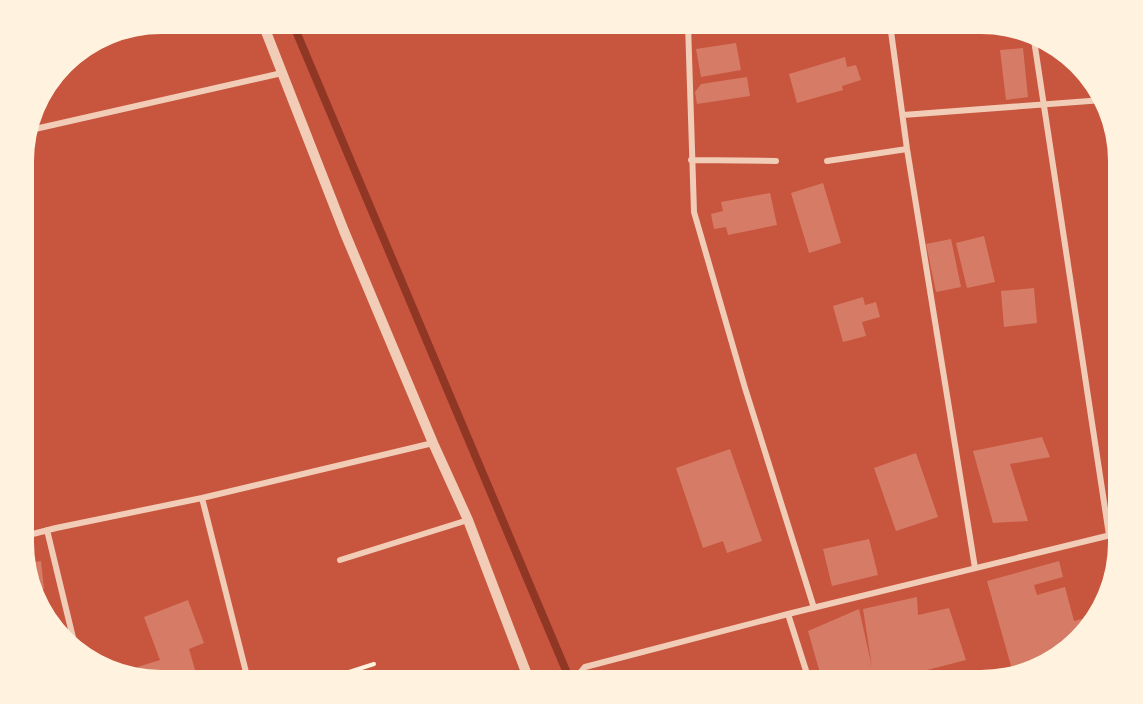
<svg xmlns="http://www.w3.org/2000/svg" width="1143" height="704" font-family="'Titillium Web',sans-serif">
	<rect width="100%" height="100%" fill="#c8553d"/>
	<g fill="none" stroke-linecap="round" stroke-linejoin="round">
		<path stroke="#8f3625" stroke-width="8" d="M 293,24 L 570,680"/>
	</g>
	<path fill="#d67c66" d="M 736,43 L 741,70 L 701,77 L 696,49 Z
		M 1023,48 L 1028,97 L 1006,100 L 1000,50 Z
		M 845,57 L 847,67 L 856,65 L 861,80 L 842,86 L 843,90 L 797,103 L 789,74 Z
		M 747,77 L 750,96 L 697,104 L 695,92 L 701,84 Z
		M 823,183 L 841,243 L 809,253 L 791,193 Z
		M 770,193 L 777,225 L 728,235 L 726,227 L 714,229 L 711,214 L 723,211 L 721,202 Z
		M 984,236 L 995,282 L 967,288 L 956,243 Z
		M 951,239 L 961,287 L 936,292 L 926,244 Z
		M 1034,288 L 1037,323 L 1004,327 L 1001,291 Z
		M 863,297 L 865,305 L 876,302 L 880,317 L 862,322 L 866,336 L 843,342 L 833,306 Z
		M 1042,437 L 1050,457 L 1010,464 L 1028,521 L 993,523 L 973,451 Z
		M 730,449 L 762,541 L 727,553 L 723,541 L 703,548 L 676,468 Z
		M 916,453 L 938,517 L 896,531 L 874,468 Z
		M 1119,478 L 1119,510 L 1118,510 L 1109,482 Z
		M 869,539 L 878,575 L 832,586 L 823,549 Z
		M 41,561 L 44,589 L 36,591 L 26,564 Z
		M 1059,561 L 1063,577 L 1034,585 L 1037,595 L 1065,587 L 1074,621 L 1097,615 L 1096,619 L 1051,661 L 1013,673 L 987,581 Z
		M 917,597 L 918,615 L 949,608 L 966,660 L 908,675 L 873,675 L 855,680 L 822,680 L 808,631 L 859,609 L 872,667 L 863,609 Z
		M 188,600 L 204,643 L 189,649 L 198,680 L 161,680 L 128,670 L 160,660 L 144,617 Z"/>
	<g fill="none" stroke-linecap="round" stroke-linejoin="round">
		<path stroke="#fff3e0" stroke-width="4" d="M 324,680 L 374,664"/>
		<path stroke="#f1ccb7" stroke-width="6" d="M 688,24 L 694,212 L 745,388 L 814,608
			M 890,24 L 907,149 L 975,568
			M 1034,40 L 1109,535
			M 903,115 L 1103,100
			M 35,129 L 282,73
			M 691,160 L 776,161
			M 827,161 L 907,149
			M 202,498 L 248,680
			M 47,530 L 75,646
			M 25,536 L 56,528 L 202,498 L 433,443
			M 340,560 L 468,520
			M 788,614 L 809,680
			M 574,680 L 585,667 L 788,614 L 1119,533"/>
		<path stroke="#f1ccb7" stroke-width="10" d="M 263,24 L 344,231 L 433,443 L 468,520 L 529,680"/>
	</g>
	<path d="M0 0H1143V704H0ZM161 34H981A127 127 0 0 1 1108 161V543A127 127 0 0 1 981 670H161A127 127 0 0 1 34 543V161A127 127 0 0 1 161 34Z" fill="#fff3e0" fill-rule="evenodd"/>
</svg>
